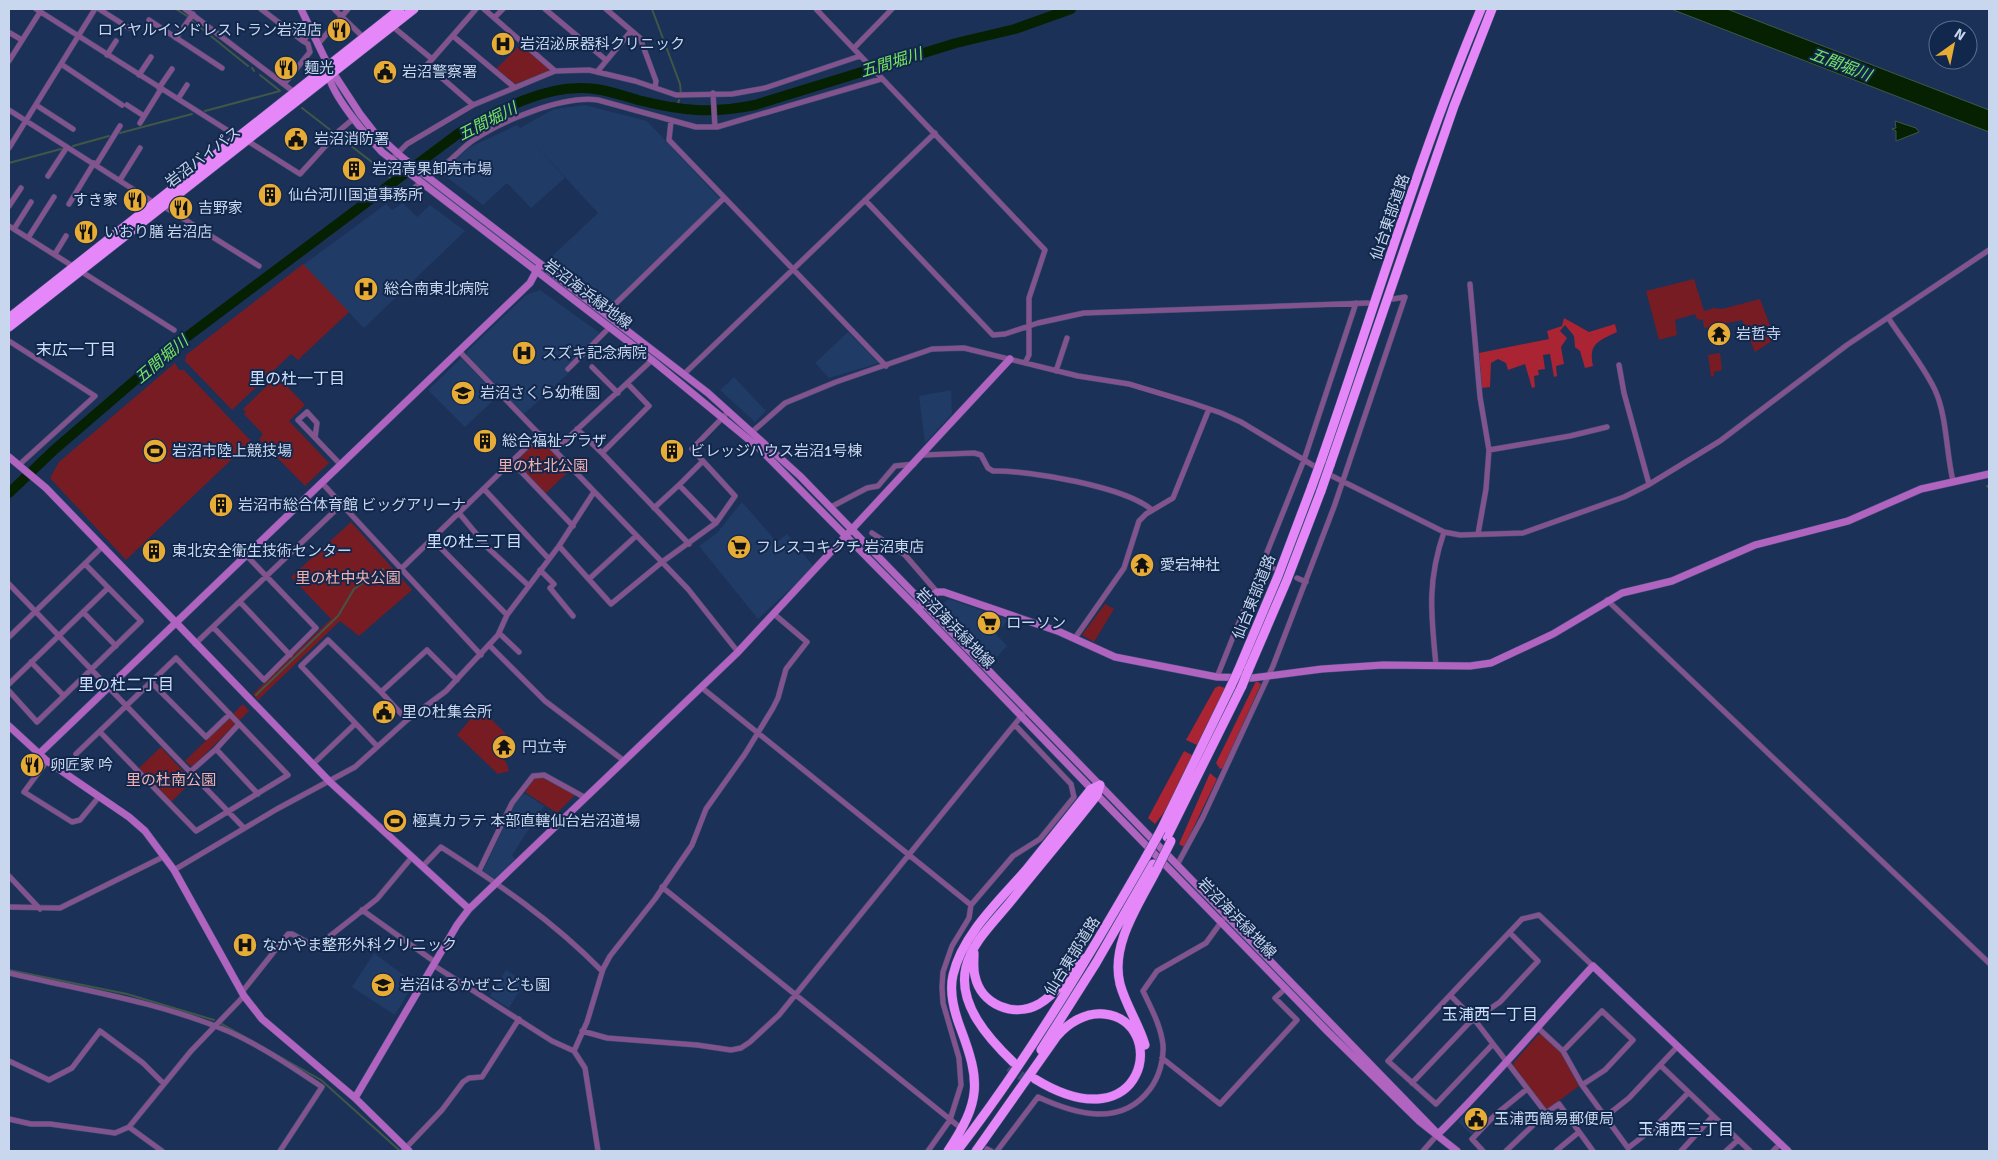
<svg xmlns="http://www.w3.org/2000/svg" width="1998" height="1160" font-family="Signika,'Noto Sans JP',sans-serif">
	<rect width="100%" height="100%" fill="#1b3157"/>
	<path fill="#213b67" d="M 585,105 L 647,121 L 720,199 L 609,308 L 548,260 L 598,213 L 528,137 L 565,178 L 531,208 L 507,183 L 483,205 L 440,172 L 470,147 L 517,125 L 520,128 L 554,109 Z
		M 403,203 L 417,217 L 430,205 L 465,231 L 364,328 L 303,265 L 386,204 L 392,210 Z
		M 540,290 L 600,333 L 566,367 L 570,372 L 524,414 L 467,355 L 467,351 L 526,295 Z
		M 848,332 L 879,363 L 829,378 L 815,363 Z
		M 461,358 L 498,396 L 465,427 L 428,390 Z
		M 734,377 L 766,411 L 755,422 L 720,390 Z
		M 951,390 L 952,414 L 925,443 L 919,396 Z
		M 742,502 L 777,542 L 787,534 L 814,567 L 758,619 L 699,546 L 717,533 Z
		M 949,599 L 1008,620 L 996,634 L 1007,646 L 993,661 L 940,606 Z
		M 524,793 L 544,806 L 512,855 L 515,859 L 495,879 L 483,871 L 515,803 Z
		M 374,953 L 414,983 L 395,1015 L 352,987 Z
		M 506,970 L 525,982 L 509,1008 L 490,996 Z
		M 1471,1108 L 1485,1122 L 1472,1135 L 1458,1122 Z"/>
	<path fill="#781c24" d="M 521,44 L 552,70 L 515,84 L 496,69 Z
		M 303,264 L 349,312 L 298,360 L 291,354 L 232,410 L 185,361 L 186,355 Z
		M 1694,279 L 1704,311 L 1714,308 L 1722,309 L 1760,299 L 1775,339 L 1755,352 L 1742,320 L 1704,328 L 1703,320 L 1697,319 L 1695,314 L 1675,320 L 1677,335 L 1659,340 L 1646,291 Z
		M 1720,353 L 1722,370 L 1714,372 L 1714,376 L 1711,377 L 1708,355 Z
		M 175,363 L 179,370 L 184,370 L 251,441 L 126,560 L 50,478 L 59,462 Z
		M 277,376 L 305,405 L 289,421 L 329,463 L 305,486 L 259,439 L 263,434 L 244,414 L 246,412 L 243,409 Z
		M 540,438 L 570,470 L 545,494 L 515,461 Z
		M 351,522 L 412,590 L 359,636 L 340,621 L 258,700 L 253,694 L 331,619 L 291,577 Z
		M 1105,604 L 1114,609 L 1094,642 L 1082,635 Z
		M 243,704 L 249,711 L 192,767 L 185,761 Z
		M 480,708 L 507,735 L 494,744 L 507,764 L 509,771 L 498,774 L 457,735 Z
		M 161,747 L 192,781 L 170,803 L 139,768 Z
		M 535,777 L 543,777 L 576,794 L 557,813 L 525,792 Z
		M 1542,1034 L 1562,1054 L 1579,1086 L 1548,1109 L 1544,1108 L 1513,1067 L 1514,1062 L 1538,1035 Z"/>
	<path fill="#aa2434" d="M 1564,318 L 1589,332 L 1615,324 L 1617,332 C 1599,341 1588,343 1593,366 L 1585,368 L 1580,351 L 1575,347 L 1574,336 L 1565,325 L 1560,331 L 1567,338 L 1561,347 L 1564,364 L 1556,366 L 1557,376 L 1554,377 L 1550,354 L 1543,355 L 1545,369 L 1538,370 L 1539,375 L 1534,376 L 1535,387 L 1532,388 L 1525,364 L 1508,370 L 1506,363 L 1498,359 L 1491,363 L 1490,387 L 1482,388 L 1479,353 L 1549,339 L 1547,331 L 1562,326 Z
		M 1256,681 L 1261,684 L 1223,768 L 1220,769 L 1216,763 Z
		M 1219,686 L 1225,688 L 1200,740 L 1197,745 L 1186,740 L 1215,688 Z
		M 1184,751 L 1194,756 L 1169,806 L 1155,824 L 1148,818 Z
		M 1210,773 L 1217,779 L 1184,847 L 1179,844 Z"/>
	<path fill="#052101" stroke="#405748" d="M 1671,9 L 1727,9 L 1989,110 L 1989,132 Z
		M 1895,121 L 1916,128 L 1919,132 L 1896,141 L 1896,131 L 1892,129 L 1896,128 Z"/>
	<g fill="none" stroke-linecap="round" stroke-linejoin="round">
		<path stroke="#405748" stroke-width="2" d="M 176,9 L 187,16
			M 652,9 L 680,84 L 681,94
			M 191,20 L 248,66
			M 252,68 L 254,71
			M 260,75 L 279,90
			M 302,108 L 386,173 L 394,182
			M 677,108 L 679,100
			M 205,111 L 280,91
			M 120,133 L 192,114
			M 73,146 L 109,136
			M 9,163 L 61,149
			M 1987,486 L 1989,488
			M 256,695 L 338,616 L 354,589 L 383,569
			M 9,970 L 127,994 L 214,1020
			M 222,1024 L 321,1080 L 399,1150"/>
		<path stroke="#052101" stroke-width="10" d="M 9,493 L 54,450 L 176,345 L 459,133 C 497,112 539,87 583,88 C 602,88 620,95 638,100 C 682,111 711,114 755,105 L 956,43 L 1015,29 L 1071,9"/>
		<path stroke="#354a6e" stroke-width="9" stroke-dasharray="9 4.5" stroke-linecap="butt" d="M 1009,1067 L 1031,1083"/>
		<g stroke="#3a4f72" stroke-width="6">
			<path id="street" d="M 36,9 L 238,137
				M 99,9 L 129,28
				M 185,9 L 294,92
				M 261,9 L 303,41 L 312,30
				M 334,9 L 363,37
				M 484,9 L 555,71
				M 545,9 L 606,60
				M 606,9 L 640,38 L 656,81 L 655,87
				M 816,9 L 1045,250 L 1029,298 L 1029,355 L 1025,363
				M 494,18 L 503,9
				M 149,20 L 222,68
				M 392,26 L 432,59
				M 10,33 L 22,40
				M 453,36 L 514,87
				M 176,38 L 193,14
				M 318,44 L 348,9
				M 854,48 L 892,9
				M 107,55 L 116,41
				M 9,61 L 40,12
				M 61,64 L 122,105
				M 597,72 L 631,31
				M 139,75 L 151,57
				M 284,84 L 310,52 L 308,44 L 303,41
				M 159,88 L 172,69
				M 713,93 L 715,127
				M 178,99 L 187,85
				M 36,105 L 73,129
				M 127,105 L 144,116
				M 473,105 L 427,65 L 476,9
				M 9,110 L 153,202
				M 671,121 L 669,140 L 886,366
				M 140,123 L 161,89
				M 246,140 L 300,174 L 339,131 L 353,119
				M 9,148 L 95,9
				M 391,160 L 407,144 L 473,105 L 555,71 L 589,70 L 635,81 L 676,95 L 732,94 L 765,88 L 860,56
				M 96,165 L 120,126
				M 48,176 L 67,147
				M 428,176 C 440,173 460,149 472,141 C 501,121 563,95 598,100 L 696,127 L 717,127 L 881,79
				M 120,180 L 140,148
				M 395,197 L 412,190 L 421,182
				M 865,200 L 993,335 L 1005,334 L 1038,323 L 1084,313 L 1368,303
				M 69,204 L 94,163
				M 9,206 L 21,188
				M 163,206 L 259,266
				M 9,226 L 174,330
				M 14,229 L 31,202
				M 28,238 L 54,197
				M 55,254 L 66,236
				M 1470,284 L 1480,397 L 1489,450 L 1486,489 L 1478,534
				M 605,314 L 723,199
				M 1889,319 C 1904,342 1923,365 1935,390 C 1947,416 1946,452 1953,481
				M 9,341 L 95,396 L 20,464
				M 459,351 L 688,589 L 738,652
				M 1619,365 L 1624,393 L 1649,484
				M 592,367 L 618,393
				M 568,369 L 610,327
				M 1056,371 L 1067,338
				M 684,374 L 935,133
				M 628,384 L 649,406 L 602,453 L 689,544
				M 577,429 L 602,453
				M 752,432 L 785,403 L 836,382 L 932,349 L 964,348 L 1078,376 L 1129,384 L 1192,403 L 1221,413 L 1241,422 L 1319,469
				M 315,438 L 317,423 L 307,412 L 298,420 L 340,464
				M 555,450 L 652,360
				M 1489,450 L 1570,436 L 1607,427
				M 923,455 L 974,453 L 981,455 L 988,468 L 993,471 C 1029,470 1126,487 1152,510
				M 703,461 L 679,485 L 716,523
				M 512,462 L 573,526
				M 1326,473 L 1444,532 L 1460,535 L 1523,533 L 1624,497 L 1648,485 L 1720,441 L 1847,345 L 1989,250
				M 322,483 L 481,655
				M 484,489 L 549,559
				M 831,507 L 867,488 L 878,486 L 895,466 L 914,464
				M 654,508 L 679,485
				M 459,513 L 488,548 L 528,585
				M 872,533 L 905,555 L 937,592
				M 432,539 L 507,615
				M 559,546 L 611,604 L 662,562 L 716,523 L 735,496 L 692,449 L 729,411
				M 1263,564 L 1273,568
				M 402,568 L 540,434
				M 540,570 L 554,584 L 550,588 L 573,616
				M 1297,578 L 1306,582
				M 589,579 L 636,536
				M 9,584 L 244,828
				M 1607,600 L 1989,963
				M 240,602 L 290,655
				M 83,612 L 116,646
				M 214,628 L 264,680 L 316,628 L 246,555
				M 499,633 L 519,652
				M 9,637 L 102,547
				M 1075,638 L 1124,568 L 1139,521 L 1146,514 L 1173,498 L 1209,409
				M 195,644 L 342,504
				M 489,645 L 545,701 L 623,760
				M 31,662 L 64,696
				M 1436,665 C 1431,614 1427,581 1444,532
				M 1217,677 L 1304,460 L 1356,303
				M 151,682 L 206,737 L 230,714
				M 9,684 L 108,588
				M 701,687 L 971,905
				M 9,691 L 37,722 L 141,621 L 85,564
				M 407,720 L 381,692 L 427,650 L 457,680
				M 239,724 L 216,749 L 258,794
				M 377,746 L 301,666 L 328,640 L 381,692
				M 76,754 L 176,658 L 288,775 L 196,831 L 100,732
				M 47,761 L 24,792 L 72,822 L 80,820 L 98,798
				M 313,764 L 355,724
				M 190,772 L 216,749
				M 1177,865 L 1203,817 L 1273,666 L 1334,507 L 1405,297 L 1393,299
				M 422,867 L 441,847 C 500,885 552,920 602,971
				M 174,870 L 277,809 L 355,767 L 407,720 L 446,691 L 498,635 L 507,615 L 559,546 L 594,492
				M 479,871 L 512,803 L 533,776 L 544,775 L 584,797
				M 9,876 L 40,909
				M 662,887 L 957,1125
				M 9,907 L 60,908 L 165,856
				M 362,910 L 435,962
				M 433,965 L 552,1041 L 574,1051 L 585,1068 L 598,1151
				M 9,973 C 82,990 160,1002 230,1032 C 263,1047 292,1067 322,1087 L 280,1151
				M 242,992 L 288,934 L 292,934 L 316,947 L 377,899 L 412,857
				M 1451,996 L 1474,1019 L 1546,1113 L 1559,1104 L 1593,1151
				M 1537,1027 L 1563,1051 L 1582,1085 L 1628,1148 L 1655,1127 L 1688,1093
				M 582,1031 L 607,1038 L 697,1045 L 731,1050 L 741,1048 L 750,1042 L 779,1015 L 1023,714
				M 1493,1044 L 1436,1104 L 1388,1061 L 1522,919 L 1539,915 L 1593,966
				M 574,1051 L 587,1022 L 603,969 L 610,956 L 655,899 L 692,845 L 706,809 L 745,754 L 773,708 L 778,698 L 786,669 L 807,642 L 774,614
				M 1563,1051 L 1602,1011 L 1633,1040 L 1605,1070 L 1582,1085
				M 1162,1058 L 1220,1104 L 1297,1020 L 1275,998 L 1286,988
				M 9,1061 L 49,1080 L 72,1068 L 100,1031 L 143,1063 L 164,1084
				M 1660,1065 L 1750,1151
				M 1412,1083 L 1469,1023 L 1500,1002 L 1538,961 L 1510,933
				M 1605,1117 L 1629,1098 L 1677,1047
				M 9,1119 L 31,1124 L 50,1124 L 115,1133 L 129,1127 L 191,1051 L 244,996
				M 129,1127 L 162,1151
				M 987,1149 L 991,1151
				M 403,1151 L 442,1110 L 463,1082 L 469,1078 L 482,1077 L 519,1019
				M 928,1151 L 950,1120 L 961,1085 L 959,1058 L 943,1003 L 942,987 L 943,972 L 952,946 L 969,918 L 971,905 L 1013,856 L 1040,839 L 1074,797 L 1071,784 L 1015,725
				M 997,1151 L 1038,1097 C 1075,1114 1121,1128 1150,1089 C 1159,1077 1164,1060 1163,1045 C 1161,1026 1151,1008 1143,991 L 1157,971 L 1206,943 L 1227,914
				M 1423,1151 L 1438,1134
				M 1483,1151 L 1472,1139 L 1495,1115 L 1527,1089
				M 1506,1151 L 1546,1113
				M 1556,1151 L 1579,1132
				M 1681,1151 L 1713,1116
				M 1726,1151 L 1738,1140
				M 1773,1151 L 1780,1144"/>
		</g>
		<g stroke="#3a4f72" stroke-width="8">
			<path id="secondary" d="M 301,9 L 328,65 L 360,114 L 374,132 L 403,158 L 708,393 L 800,476 L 1438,1134
				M 328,73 C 332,96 366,135 382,152 L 652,360 L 759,448 L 918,609 L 1103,801 L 1328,1032 L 1419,1121 L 1457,1151
				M 9,457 L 46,488 L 330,782 L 469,909
				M 921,606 L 937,592 L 944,592 L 1060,632 L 1115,657 L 1217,677 L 1252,678 L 1322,669 L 1383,665 L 1470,666 L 1491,663 L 1553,634 L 1622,593 L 1672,581 L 1755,545 L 1848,521 L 1921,489 L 1989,474
				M 9,726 L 47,761 L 129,817 L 145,831 L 174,870 L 244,996 L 262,1019 L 355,1098 L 409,1151
				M 39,754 L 530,283 L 538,268
				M 355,1098 L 457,925 L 469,909 L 737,653 L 1010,359
				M 1438,1134 C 1492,1081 1541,1022 1593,966 L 1788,1151"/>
		</g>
		<g stroke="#3a4f72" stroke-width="10">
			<path id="highway" d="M 9,318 L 400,9
				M 9,327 L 414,9
				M 1321,461 C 1374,310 1419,156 1481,9
				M 1330,465 L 1454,106 L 1492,9
				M 1238,671 L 1278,576 L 1312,486
				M 1248,671 L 1287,580 L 1321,491
				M 1161,830 L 1231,686
				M 1167,837 L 1242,686
				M 974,953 C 974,961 973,969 975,976 C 981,1005 1014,1018 1039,1004 C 1057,993 1069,975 1081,958
				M 1145,1045 C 1139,1024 1126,1006 1120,984 C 1110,944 1140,903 1157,869
				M 1041,1050 L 1096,963 L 1153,864
				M 1013,1062 C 989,1039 957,1004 966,967 C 972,942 995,921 1011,901 C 1039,866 1069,831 1097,795 L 1100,785
				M 948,1151 C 981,1101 981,1082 960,1027 C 954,1011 949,992 953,975 C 962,935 1000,900 1026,870 C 1045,846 1064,823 1083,799 L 1091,789 L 1100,785
				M 957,1151 C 1028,1059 1088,958 1146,857
				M 976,1151 L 1057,1036 C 1068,1023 1086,1012 1104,1014 C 1170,1021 1146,1147 1035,1079"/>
		</g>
		<use href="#street" stroke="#83538d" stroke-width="5"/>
		<use href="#secondary" stroke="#b063bf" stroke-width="7"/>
		<use href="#highway" stroke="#e687f9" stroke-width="9"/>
		<g stroke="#3a4f72" stroke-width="10" stroke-linecap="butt">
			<path id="highway-bridge" d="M 1312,486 L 1321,461
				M 1321,491 L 1330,465
				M 1231,686 L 1238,671
				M 1242,686 L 1248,671
				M 1146,857 L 1161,830
				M 1157,869 L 1171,841"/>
		</g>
		<use href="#highway-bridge" stroke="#e687f9" stroke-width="9"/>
	</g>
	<defs>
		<g id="restaurant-disc" transform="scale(1.25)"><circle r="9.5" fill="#e7ac36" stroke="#11274b"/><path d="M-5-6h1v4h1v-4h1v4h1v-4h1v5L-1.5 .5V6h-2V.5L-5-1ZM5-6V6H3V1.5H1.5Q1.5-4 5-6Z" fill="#111"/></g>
		<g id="hospital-disc" transform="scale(1.25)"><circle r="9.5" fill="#e7ac36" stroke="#11274b"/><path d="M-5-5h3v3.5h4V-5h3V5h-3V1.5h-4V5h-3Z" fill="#111"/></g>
		<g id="civic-disc" transform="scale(1.25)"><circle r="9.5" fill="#e7ac36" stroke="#11274b"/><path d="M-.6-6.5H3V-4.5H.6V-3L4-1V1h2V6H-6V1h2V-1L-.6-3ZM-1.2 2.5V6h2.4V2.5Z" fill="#111"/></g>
		<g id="building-disc" transform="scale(1.25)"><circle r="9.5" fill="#e7ac36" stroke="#11274b"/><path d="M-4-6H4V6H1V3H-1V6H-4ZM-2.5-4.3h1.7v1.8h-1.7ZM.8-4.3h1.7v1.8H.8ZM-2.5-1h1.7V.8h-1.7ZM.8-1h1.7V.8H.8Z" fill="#111"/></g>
		<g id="temple-disc" transform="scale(1.25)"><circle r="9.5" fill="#e7ac36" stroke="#11274b"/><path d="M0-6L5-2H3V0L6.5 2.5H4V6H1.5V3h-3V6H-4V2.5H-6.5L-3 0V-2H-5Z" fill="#111"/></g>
		<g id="school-disc" transform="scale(1.25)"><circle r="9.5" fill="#e7ac36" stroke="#11274b"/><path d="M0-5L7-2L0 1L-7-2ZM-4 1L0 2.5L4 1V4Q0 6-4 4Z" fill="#111"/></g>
		<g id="stadium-disc" transform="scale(1.25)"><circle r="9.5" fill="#e7ac36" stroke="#11274b"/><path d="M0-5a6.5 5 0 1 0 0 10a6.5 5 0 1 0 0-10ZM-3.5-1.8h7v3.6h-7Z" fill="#111"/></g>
		<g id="supermarket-disc" transform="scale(1.25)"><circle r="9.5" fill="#e7ac36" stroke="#11274b"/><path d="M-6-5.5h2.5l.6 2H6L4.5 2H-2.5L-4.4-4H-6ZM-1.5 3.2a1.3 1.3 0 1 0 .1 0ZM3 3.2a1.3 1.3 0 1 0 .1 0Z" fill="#111"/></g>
	</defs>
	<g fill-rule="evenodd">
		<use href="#restaurant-disc" x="339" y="30"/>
		<use href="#hospital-disc" x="503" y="44"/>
		<use href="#restaurant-disc" x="286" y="68"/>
		<use href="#civic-disc" x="385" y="72"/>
		<use href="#civic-disc" x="296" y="139"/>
		<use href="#building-disc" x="354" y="169"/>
		<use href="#building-disc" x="270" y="195"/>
		<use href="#restaurant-disc" x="135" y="200"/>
		<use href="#restaurant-disc" x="181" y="208"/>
		<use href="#restaurant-disc" x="86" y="232"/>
		<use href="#hospital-disc" x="366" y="289"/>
		<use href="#temple-disc" x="1719" y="334"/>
		<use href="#hospital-disc" x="524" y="353"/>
		<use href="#school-disc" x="463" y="393"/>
		<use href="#building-disc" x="485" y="441"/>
		<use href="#stadium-disc" x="155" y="451"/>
		<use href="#building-disc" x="672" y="451"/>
		<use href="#building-disc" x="221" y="505"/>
		<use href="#supermarket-disc" x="739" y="547"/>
		<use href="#building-disc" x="154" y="551"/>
		<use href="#temple-disc" x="1142" y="565"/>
		<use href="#supermarket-disc" x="989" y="623"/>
		<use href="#civic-disc" x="384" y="712"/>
		<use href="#temple-disc" x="504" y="747"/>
		<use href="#restaurant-disc" x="32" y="765"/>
		<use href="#stadium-disc" x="395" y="821"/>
		<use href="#hospital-disc" x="245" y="945"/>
		<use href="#school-disc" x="383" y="985"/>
		<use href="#civic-disc" x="1476" y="1119"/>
	</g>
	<g text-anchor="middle" stroke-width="4" stroke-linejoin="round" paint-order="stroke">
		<g font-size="15" fill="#c8d6ee" stroke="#11274b" text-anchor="start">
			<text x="322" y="35" text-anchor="end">ロイヤルインドレストラン岩沼店</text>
			<text x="520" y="49">岩沼泌尿器科クリニック</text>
			<text x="304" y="73">麺光</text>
			<text x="402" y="77">岩沼警察署</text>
			<text x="314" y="144">岩沼消防署</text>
			<text x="372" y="174">岩沼青果卸売市場</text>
			<text x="288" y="200">仙台河川国道事務所</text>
			<text x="118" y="205" text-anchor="end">すき家</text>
			<text x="198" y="213">吉野家</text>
			<text x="104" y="237">いおり膳 岩沼店</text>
			<text x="384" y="294">総合南東北病院</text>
			<text x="1736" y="339">岩哲寺</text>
			<text x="542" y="358">スズキ記念病院</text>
			<text x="480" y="398">岩沼さくら幼稚園</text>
			<text x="502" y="446">総合福祉プラザ</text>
			<text x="172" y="456">岩沼市陸上競技場</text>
			<text x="690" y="456">ビレッジハウス岩沼1号棟</text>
			<text x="238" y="510">岩沼市総合体育館 ビッグアリーナ</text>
			<text x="756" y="552">フレスコキクチ 岩沼東店</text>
			<text x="172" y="556">東北安全衛生技術センター</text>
			<text x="1160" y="570">愛宕神社</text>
			<text x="1006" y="628">ローソン</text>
			<text x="402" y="717">里の杜集会所</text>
			<text x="522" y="752">円立寺</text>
			<text x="50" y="770">卵匠家 吟</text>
			<text x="412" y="826">極真カラテ 本部直轄仙台岩沼道場</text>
			<text x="262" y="950">なかやま整形外科クリニック</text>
			<text x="400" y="990">岩沼はるかぜこども園</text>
			<text x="1494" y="1124">玉浦西簡易郵便局</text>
		</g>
		<g font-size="15" fill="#c8d6ee" stroke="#11274b">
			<text transform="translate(203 157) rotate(-37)" y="5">岩沼バイパス</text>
			<text transform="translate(1390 217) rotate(-71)" y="5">仙台東部道路</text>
			<text transform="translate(588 294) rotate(37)" y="5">岩沼海浜緑地線</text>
			<text transform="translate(1254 597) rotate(-68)" y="5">仙台東部道路</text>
			<text transform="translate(955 628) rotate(46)" y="5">岩沼海浜緑地線</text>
			<text transform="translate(1237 918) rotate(46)" y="5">岩沼海浜緑地線</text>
			<text transform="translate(1072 956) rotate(-58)" y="5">仙台東部道路</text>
		</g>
		<g font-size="15" fill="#f4b0af" stroke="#11274b">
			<text x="543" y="471">里の杜北公園</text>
			<text x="348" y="583">里の杜中央公園</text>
			<text x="171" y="785">里の杜南公園</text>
		</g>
		<g font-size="16" font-style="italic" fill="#76e460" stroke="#11274b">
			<text transform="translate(891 62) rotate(-17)" y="6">五間堀川</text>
			<text transform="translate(1841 64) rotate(21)" y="6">五間堀川</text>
			<text transform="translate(487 121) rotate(-27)" y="6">五間堀川</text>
			<text transform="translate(161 359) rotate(-40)" y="6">五間堀川</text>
		</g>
		<g font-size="16" fill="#cddffb" stroke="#11274b">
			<text x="76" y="355">末広一丁目</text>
			<text x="297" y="384">里の杜一丁目</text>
			<text x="474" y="547">里の杜三丁目</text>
			<text x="126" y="690">里の杜二丁目</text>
			<text x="1490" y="1020">玉浦西一丁目</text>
			<text x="1686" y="1135">玉浦西三丁目</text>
		</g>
	</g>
	<rect width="1998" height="1160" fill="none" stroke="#c8d6ee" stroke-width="20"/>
	<g transform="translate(1953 45) rotate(33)"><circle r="24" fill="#11274b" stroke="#5a6d8c"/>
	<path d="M0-4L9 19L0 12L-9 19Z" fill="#e7ac36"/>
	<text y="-8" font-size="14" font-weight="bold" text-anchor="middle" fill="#c8d6ee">N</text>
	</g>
</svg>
